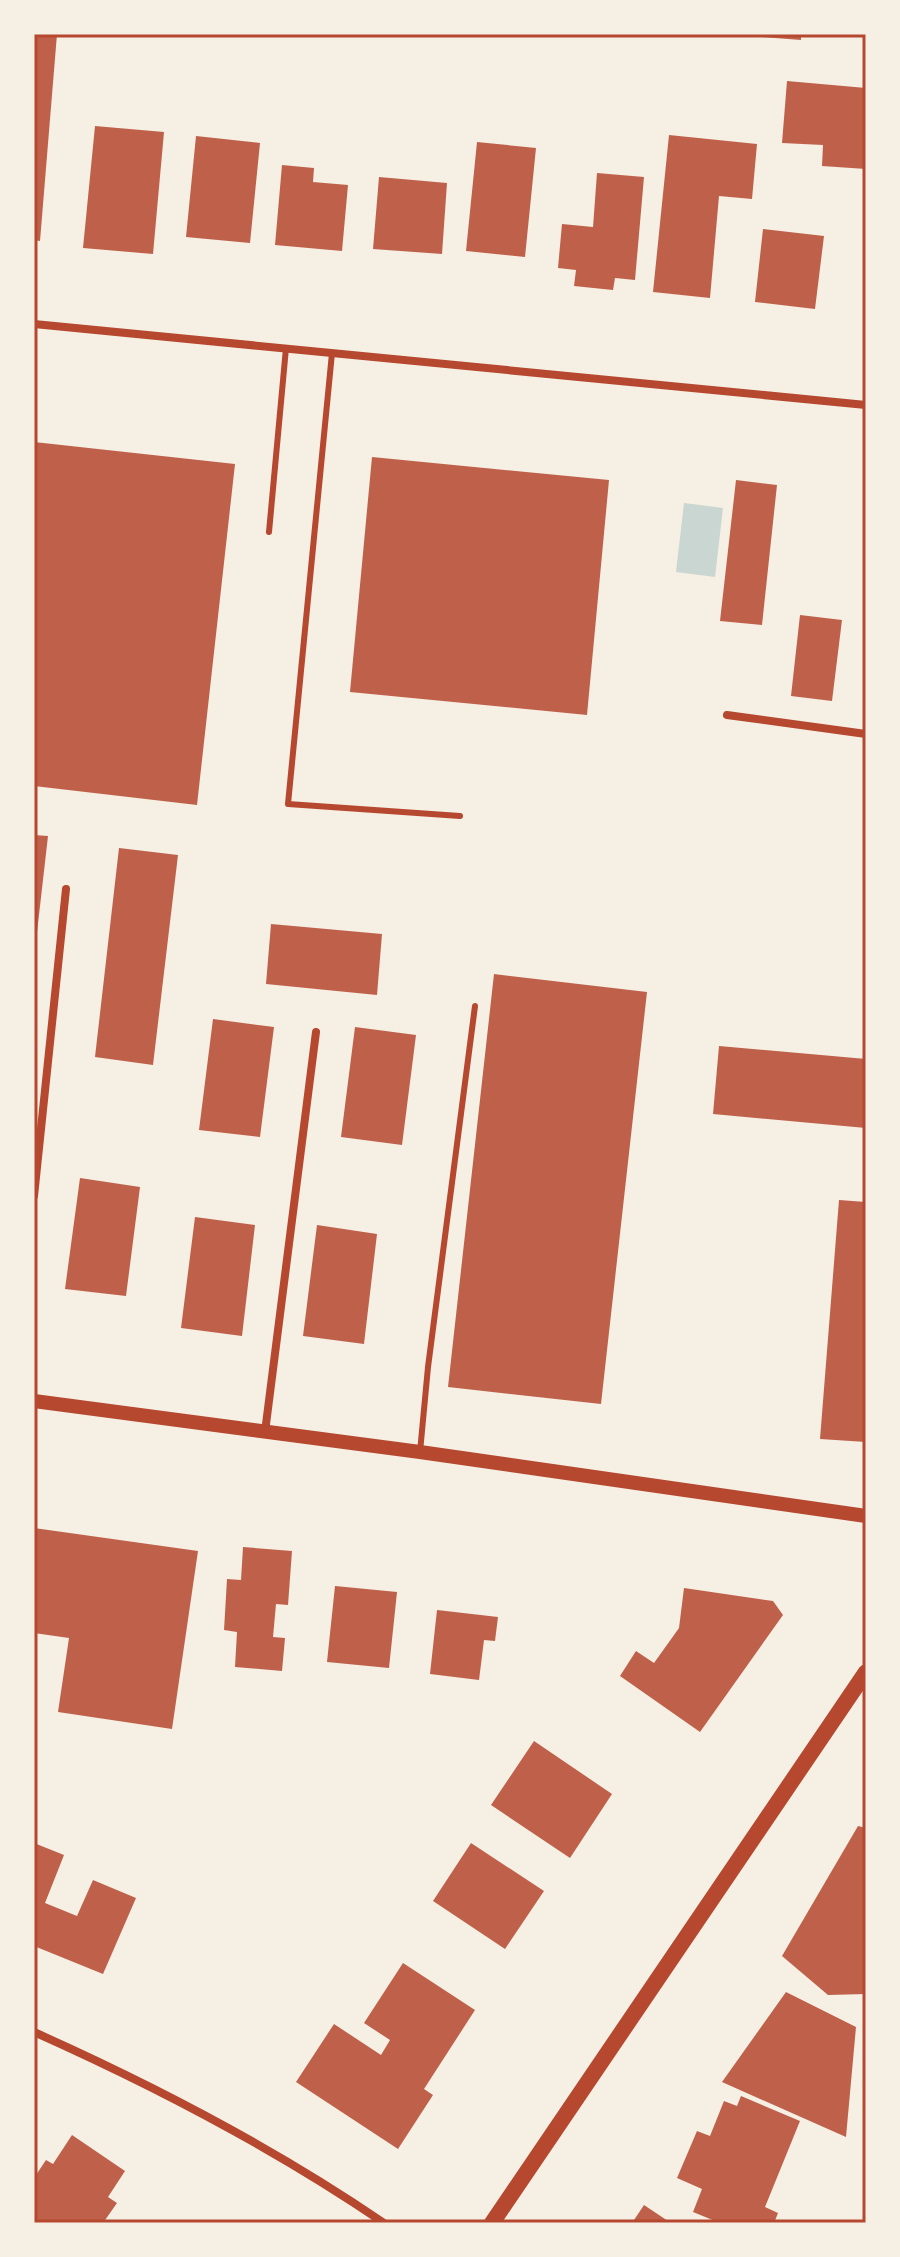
<svg xmlns="http://www.w3.org/2000/svg" width="900" height="2257" font-family="'Fira Sans Condensed',sans-serif">
	<rect width="100%" height="100%" fill="#f6efe4"/>
	<path fill="#c9d6d2" d="M 684,503 L 723,508 L 715,577 L 676,572 Z"/>
	<path fill="#bf614a" d="M 34,34 L 57,34 L 40,241 L 34,240 Z
		M 752,34 L 801,34 L 801,40 L 751,36 Z
		M 787,81 L 866,88 L 866,169 L 822,166 L 823,145 L 782,143 Z
		M 95,126 L 164,132 L 153,254 L 83,248 Z
		M 669,135 L 757,144 L 752,199 L 719,196 L 710,298 L 653,292 Z
		M 196,136 L 260,143 L 250,243 L 186,237 Z
		M 477,142 L 536,148 L 525,257 L 466,251 Z
		M 282,165 L 314,168 L 313,182 L 348,185 L 342,251 L 275,245 Z
		M 597,173 L 644,177 L 635,280 L 615,278 L 613,290 L 574,286 L 576,270 L 558,268 L 562,224 L 593,227 Z
		M 379,177 L 447,183 L 442,254 L 373,249 Z
		M 763,229 L 824,236 L 815,309 L 755,302 Z
		M 34,442 L 235,464 L 197,805 L 34,786 Z
		M 372,457 L 609,480 L 587,715 L 350,692 Z
		M 736,480 L 777,485 L 762,625 L 720,621 Z
		M 800,615 L 842,620 L 832,701 L 791,696 Z
		M 34,835 L 48,836 L 36,941 L 34,941 Z
		M 119,848 L 178,855 L 153,1065 L 95,1057 Z
		M 271,924 L 382,934 L 377,995 L 266,984 Z
		M 494,974 L 647,992 L 601,1404 L 448,1387 Z
		M 213,1019 L 274,1027 L 260,1137 L 199,1130 Z
		M 355,1027 L 416,1035 L 402,1145 L 341,1137 Z
		M 719,1046 L 866,1059 L 866,1128 L 713,1114 Z
		M 80,1178 L 140,1187 L 126,1296 L 65,1289 Z
		M 839,1200 L 866,1202 L 866,1442 L 820,1439 Z
		M 195,1217 L 255,1225 L 242,1336 L 181,1328 Z
		M 317,1225 L 377,1234 L 364,1344 L 303,1336 Z
		M 34,1528 L 198,1551 L 172,1729 L 58,1712 L 69,1638 L 34,1633 Z
		M 243,1547 L 292,1551 L 288,1605 L 276,1604 L 273,1637 L 285,1638 L 282,1671 L 235,1667 L 237,1632 L 224,1630 L 227,1579 L 241,1580 Z
		M 335,1586 L 397,1592 L 389,1668 L 327,1662 Z
		M 684,1588 L 773,1601 L 783,1615 L 700,1732 L 620,1676 L 636,1651 L 654,1663 L 679,1628 Z
		M 437,1610 L 498,1617 L 495,1641 L 484,1640 L 479,1680 L 430,1674 Z
		M 534,1741 L 612,1794 L 570,1858 L 491,1805 Z
		M 858,1826 L 866,1828 L 866,1994 L 828,1995 L 782,1956 Z
		M 34,1843 L 64,1855 L 45,1903 L 77,1916 L 93,1880 L 136,1898 L 103,1974 L 34,1946 Z
		M 471,1843 L 544,1891 L 505,1949 L 433,1901 Z
		M 403,1963 L 475,2010 L 424,2089 L 433,2095 L 398,2149 L 296,2082 L 334,2024 L 381,2055 L 390,2040 L 364,2023 Z
		M 786,1992 L 856,2027 L 846,2137 L 722,2082 Z
		M 741,2096 L 800,2121 L 765,2207 L 778,2213 L 774,2223 L 720,2223 L 693,2212 L 702,2189 L 677,2178 L 697,2131 L 710,2136 L 724,2101 L 737,2106 Z
		M 72,2135 L 125,2171 L 108,2197 L 117,2203 L 103,2223 L 34,2223 L 34,2178 L 46,2160 L 53,2164 Z
		M 644,2205 L 671,2223 L 632,2223 Z"/>
	<g fill="none" stroke-linecap="round" stroke-linejoin="round">
		<path stroke="#b5482f" stroke-width="6" d="M 332,353 L 288,804 L 460,816
			M 269,532 L 286,348
			M 420,1452 L 428,1367 L 475,1006"/>
		<path stroke="#b5482f" stroke-width="8" d="M 34,324 L 866,405
			M 727,715 L 866,734
			M 34,1196 L 66,889
			M 265,1432 L 316,1032
			M 34,2032 C 155,2086 274,2148 384,2223"/>
		<path stroke="#b5482f" stroke-width="14" d="M 34,1401 L 420,1452 L 866,1516"/>
		<path stroke="#b5482f" stroke-width="16" d="M 492,2223 L 866,1672"/>
	</g>
	<rect width="900" height="2257" fill="none" stroke="#f6efe4" stroke-width="72"/>
	<rect x="36" y="36" width="828" height="2185" fill="none" stroke="#b5482f" stroke-width="3"/>
</svg>
